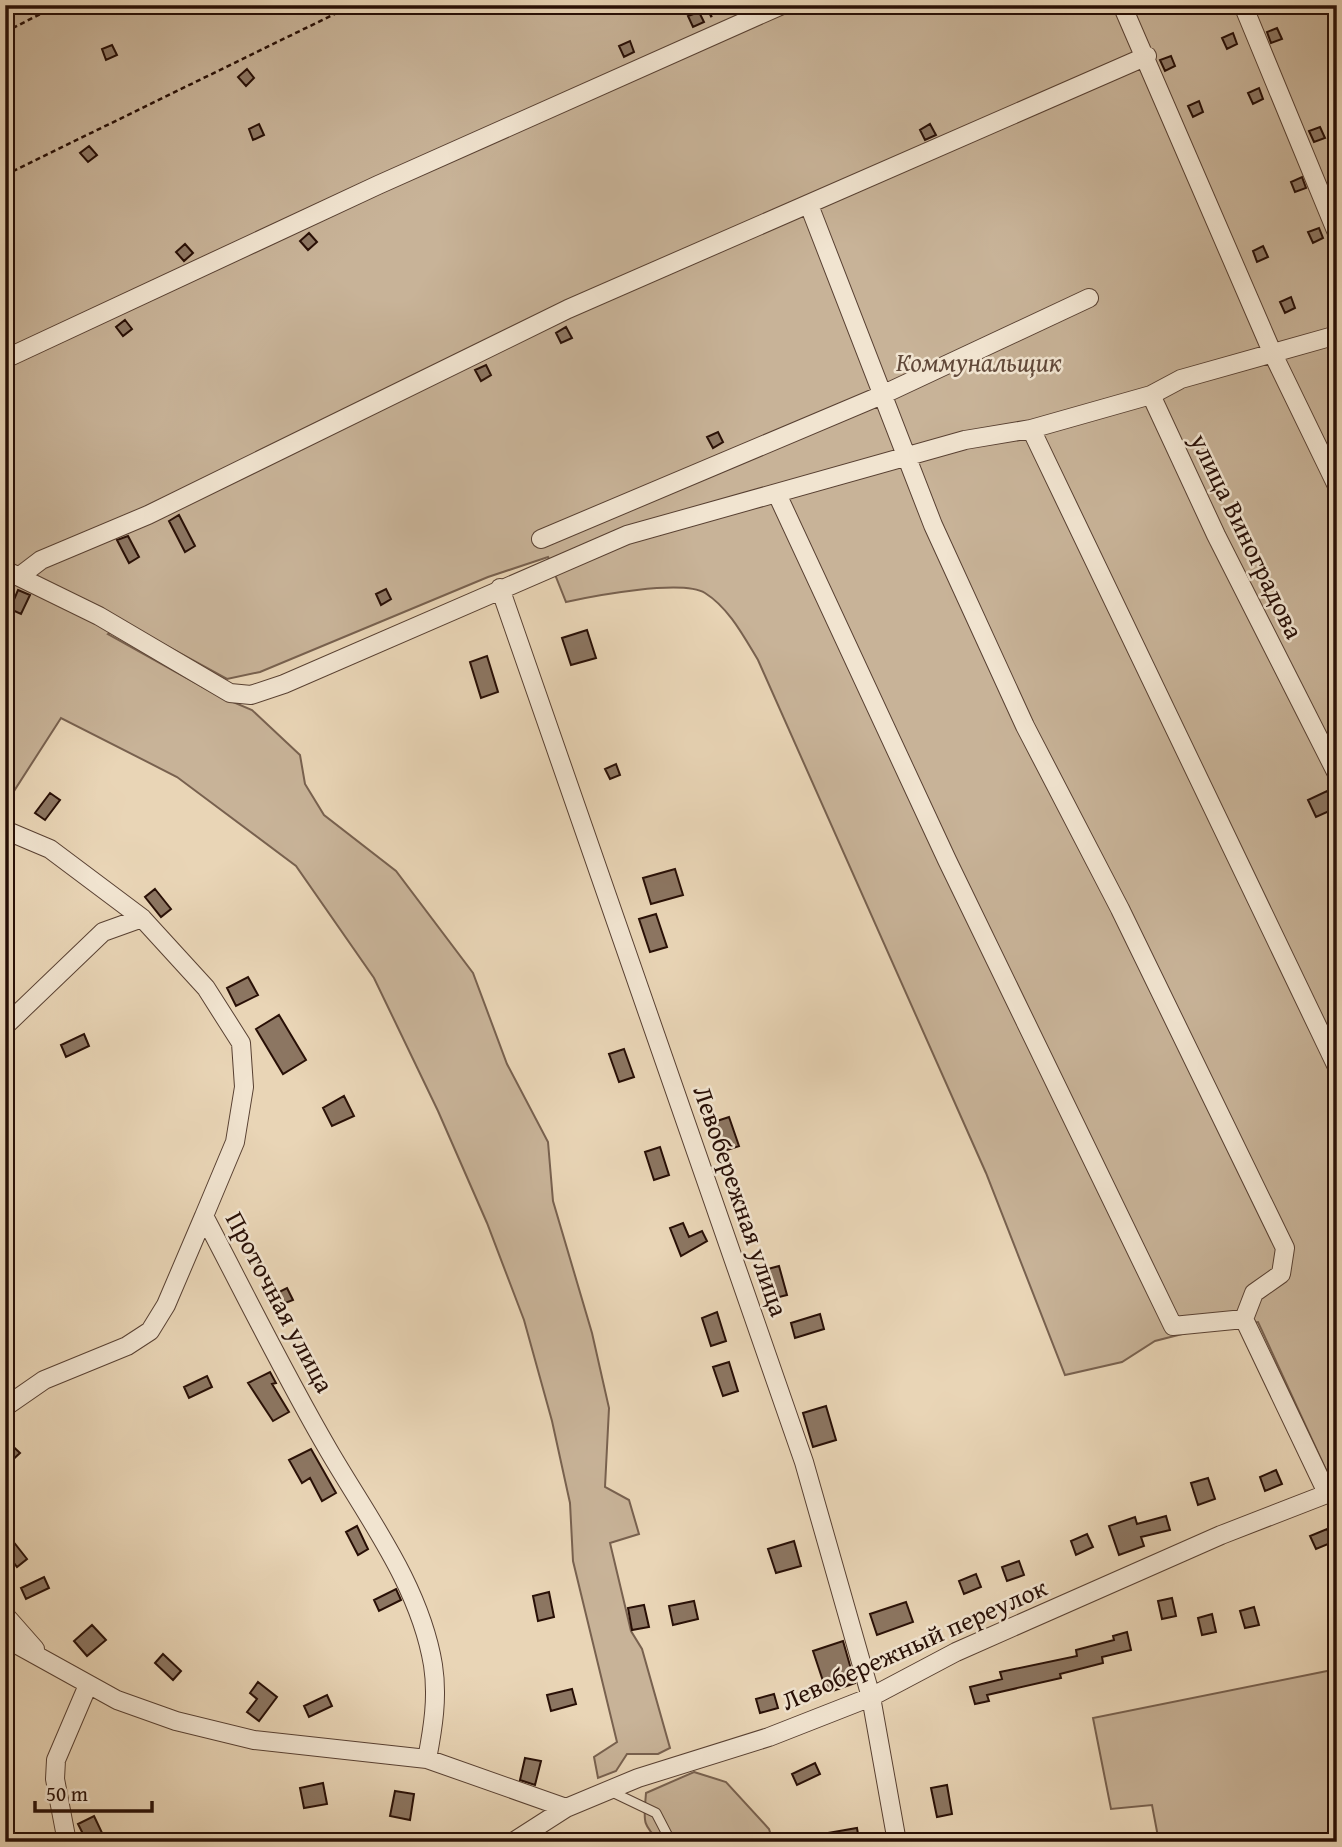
<svg xmlns="http://www.w3.org/2000/svg" width="1342" height="1847" font-family="'Gentium Book Plus',serif">
	<rect width="100%" height="100%" fill="#e9d5b6"/>
	<filter id="stains"><feTurbulence type="fractalNoise" baseFrequency=".00286" numOctaves="4"/><feColorMatrix values="0 0 0 0 .2 0 0 0 0 .09 0 0 0 0 .02 0 0 0 .5 -.17"/></filter>
	<radialGradient id="worn" r=".72"><stop offset=".6" stop-color="#630" stop-opacity="0"/><stop offset="1" stop-color="#630" stop-opacity=".3"/></radialGradient>
	<path fill="#c8b398" stroke="#78614f" stroke-width="2" d="M 5,5 L 1337,5 L 1337,1480 L 1332,1483 L 1258,1322 L 1190,1332 L 1155,1341 L 1122,1362 L 1065,1375 L 986,1173 L 758,660 C 744,637 729,608 705,593 C 682,579 593,596 566,602 L 548,557 L 488,577 L 260,672 L 227,679 L 123,622 L 108,634 L 219,696 L 252,710 L 300,755 L 305,784 L 324,815 L 396,871 L 473,973 L 507,1064 L 548,1142 L 553,1201 L 592,1333 L 609,1408 L 605,1487 L 629,1500 L 639,1534 L 610,1543 L 631,1631 L 642,1649 L 670,1748 L 658,1754 L 627,1754 L 616,1771 L 598,1778 L 594,1757 L 617,1742 L 573,1561 L 570,1503 L 552,1421 L 524,1320 L 487,1223 L 438,1111 L 374,978 L 296,866 L 177,777 L 61,718 L 5,805 Z
		M 1337,1669 L 1337,1842 L 1159,1842 L 1152,1805 L 1111,1809 L 1093,1718 Z
		M 694,1772 L 726,1782 L 769,1829 L 773,1842 L 660,1842 C 641,1823 644,1821 646,1793 Z"/>
	<path fill="#8c7662" stroke="#280f06" stroke-width="2" d="M 699,12 L 704,22 L 693,27 L 688,16 Z
		M 1277,28 L 1282,39 L 1271,43 L 1267,32 Z
		M 1233,33 L 1237,44 L 1227,49 L 1222,38 Z
		M 630,41 L 634,52 L 624,57 L 619,46 Z
		M 112,45 L 117,55 L 106,60 L 102,49 Z
		M 1171,56 L 1175,66 L 1165,71 L 1160,60 Z
		M 247,69 L 254,78 L 246,86 L 238,77 Z
		M 1259,88 L 1263,99 L 1253,104 L 1248,93 Z
		M 1199,101 L 1203,112 L 1193,117 L 1188,106 Z
		M 259,124 L 264,135 L 253,140 L 249,129 Z
		M 930,124 L 936,135 L 925,140 L 920,130 Z
		M 1320,127 L 1325,138 L 1314,142 L 1309,131 Z
		M 89,146 L 97,155 L 88,162 L 80,153 Z
		M 1302,177 L 1306,188 L 1295,192 L 1291,182 Z
		M 1319,228 L 1323,238 L 1313,243 L 1308,232 Z
		M 309,233 L 317,242 L 308,250 L 300,241 Z
		M 185,244 L 193,253 L 184,261 L 176,252 Z
		M 1263,246 L 1268,257 L 1257,262 L 1253,251 Z
		M 1291,297 L 1295,308 L 1285,313 L 1280,302 Z
		M 125,320 L 132,329 L 123,336 L 116,327 Z
		M 566,327 L 572,338 L 561,343 L 556,333 Z
		M 486,365 L 491,375 L 481,381 L 475,370 Z
		M 718,432 L 723,442 L 713,448 L 707,437 Z
		M 179,515 L 195,546 L 185,552 L 169,521 Z
		M 128,536 L 139,557 L 129,563 L 117,540 Z
		M 386,589 L 391,599 L 381,605 L 376,594 Z
		M 18,590 L 30,595 L 21,614 L 10,609 Z
		M 587,630 L 596,658 L 571,665 L 562,638 Z
		M 487,656 L 498,692 L 481,698 L 470,662 Z
		M 616,764 L 620,775 L 610,779 L 605,769 Z
		M 1327,791 L 1336,808 L 1316,817 L 1308,800 Z
		M 50,793 L 60,800 L 45,820 L 35,813 Z
		M 675,869 L 683,895 L 651,904 L 643,878 Z
		M 155,889 L 171,909 L 161,917 L 145,897 Z
		M 656,914 L 667,947 L 650,952 L 639,919 Z
		M 248,977 L 258,995 L 236,1006 L 227,988 Z
		M 279,1015 L 306,1060 L 283,1074 L 256,1029 Z
		M 84,1034 L 89,1046 L 66,1057 L 61,1045 Z
		M 624,1049 L 634,1077 L 619,1082 L 609,1054 Z
		M 344,1096 L 354,1116 L 332,1126 L 323,1108 Z
		M 729,1117 L 739,1146 L 724,1151 L 714,1122 Z
		M 660,1147 L 669,1175 L 654,1180 L 645,1152 Z
		M 683,1223 L 689,1237 L 702,1231 L 707,1241 L 681,1256 L 670,1228 Z
		M 779,1266 L 787,1295 L 771,1299 L 764,1270 Z
		M 287,1288 L 293,1300 L 280,1305 L 275,1294 Z
		M 717,1312 L 726,1341 L 711,1346 L 702,1318 Z
		M 820,1314 L 824,1329 L 795,1338 L 791,1323 Z
		M 729,1362 L 738,1391 L 723,1396 L 713,1367 Z
		M 270,1372 L 276,1383 L 272,1384 L 289,1412 L 273,1421 L 248,1383 Z
		M 207,1376 L 212,1387 L 189,1398 L 184,1387 Z
		M 826,1406 L 836,1440 L 813,1447 L 803,1413 Z
		M 5,1439 L 20,1453 L 5,1467 Z
		M 311,1449 L 336,1493 L 322,1501 L 310,1478 L 302,1483 L 289,1460 Z
		M 1276,1470 L 1282,1484 L 1265,1491 L 1260,1477 Z
		M 1208,1478 L 1215,1499 L 1198,1505 L 1191,1483 Z
		M 1166,1516 L 1170,1530 L 1141,1537 L 1144,1546 L 1119,1555 L 1109,1526 L 1135,1517 L 1137,1524 Z
		M 357,1526 L 368,1549 L 358,1555 L 346,1532 Z
		M 1327,1529 L 1333,1542 L 1316,1549 L 1310,1536 Z
		M 5,1531 L 27,1559 L 17,1567 L 5,1551 Z
		M 1087,1534 L 1093,1547 L 1076,1555 L 1071,1541 Z
		M 794,1541 L 801,1566 L 776,1573 L 768,1549 Z
		M 1019,1561 L 1024,1575 L 1007,1581 L 1002,1567 Z
		M 976,1574 L 981,1587 L 964,1594 L 959,1581 Z
		M 44,1577 L 49,1588 L 26,1599 L 21,1588 Z
		M 396,1589 L 401,1600 L 379,1611 L 374,1600 Z
		M 549,1592 L 554,1617 L 538,1621 L 533,1596 Z
		M 1172,1598 L 1176,1616 L 1162,1619 L 1158,1601 Z
		M 694,1601 L 698,1619 L 673,1625 L 669,1606 Z
		M 906,1602 L 913,1622 L 877,1635 L 870,1614 Z
		M 644,1605 L 649,1627 L 632,1630 L 628,1608 Z
		M 1254,1607 L 1259,1625 L 1245,1628 L 1240,1611 Z
		M 1212,1614 L 1216,1632 L 1202,1635 L 1198,1618 Z
		M 92,1625 L 106,1640 L 87,1656 L 74,1641 Z
		M 1127,1632 L 1131,1650 L 1102,1657 L 1103,1663 L 1060,1674 L 1061,1678 L 987,1695 L 989,1701 L 975,1704 L 970,1687 L 1002,1679 L 1000,1672 L 1077,1656 L 1076,1650 L 1114,1640 L 1113,1636 Z
		M 843,1641 L 855,1683 L 827,1693 L 813,1651 Z
		M 163,1654 L 181,1671 L 173,1680 L 155,1663 Z
		M 258,1682 L 277,1697 L 259,1721 L 247,1712 L 257,1699 L 250,1693 Z
		M 572,1689 L 576,1704 L 551,1711 L 547,1695 Z
		M 774,1694 L 778,1708 L 760,1713 L 756,1699 Z
		M 327,1695 L 332,1706 L 309,1717 L 304,1706 Z
		M 525,1758 L 541,1761 L 535,1785 L 520,1780 Z
		M 815,1763 L 820,1774 L 797,1785 L 792,1774 Z
		M 323,1783 L 327,1804 L 304,1808 L 300,1788 Z
		M 947,1785 L 952,1814 L 937,1817 L 931,1788 Z
		M 395,1791 L 414,1794 L 410,1820 L 390,1816 Z
		M 94,1816 L 104,1837 L 87,1842 L 78,1824 Z
		M 857,1828 L 859,1840 L 817,1842 L 816,1835 Z"/>
	<g fill="none" stroke-linecap="round" stroke-linejoin="round">
		<g stroke="#584032" stroke-width="11">
			<path id="service" d="M 610,1791 L 656,1813 L 671,1842"/>
		</g>
		<g stroke="#584032" stroke-width="20">
			<path id="minor" d="M 1122,5 L 1272,352 L 1337,486
				M 1243,5 L 1337,233
				M 809,205 L 933,525 L 1025,726 L 1120,909 L 1285,1248 L 1281,1274 L 1254,1293 L 1244,1319 L 1327,1493
				M 5,359 L 378,185 L 782,5
				M 1151,395 L 1216,535 L 1337,774
				M 1031,429 L 1337,1067
				M 777,494 L 947,860 L 1173,1326 L 1244,1319
				M 541,539 L 882,395 L 1089,298
				M 5,570 L 99,616 L 230,693 L 251,695 L 284,684 L 627,535 L 965,440 L 1031,429 L 1151,395 L 1181,379 L 1337,335
				M 20,576 L 41,560 L 148,515 L 568,309 L 1147,56
				M 500,588 L 804,1462 L 871,1697 L 897,1842
				M 5,830 L 50,849 L 142,918 L 206,988 L 241,1043 L 244,1087 L 235,1142 L 204,1216 C 245,1294 284,1374 329,1451 C 368,1518 420,1586 433,1665 C 438,1697 433,1728 427,1759
				M 5,1026 L 103,932 L 142,918
				M 5,1407 L 44,1380 L 127,1346 L 150,1331 L 166,1305 L 204,1216
				M 5,1615 L 35,1649
				M 5,1638 L 117,1700 L 176,1721 L 254,1740 L 427,1759 L 566,1808
				M 67,1842 L 55,1779 L 56,1760 L 88,1685
				M 513,1842 L 566,1808 L 638,1778 L 769,1737 L 871,1697 L 956,1652 L 1221,1535 L 1337,1490"/>
		</g>
		<path stroke="#280f06" stroke-width="2.5" stroke-dasharray="5 3.5" stroke-linecap="butt" d="M 706,5 L 712,18
			M 5,32 L 58,5
			M 5,175 L 353,5"/>
		<use href="#service" stroke="#f1e4d0" stroke-width="9"/>
		<use href="#minor" stroke="#f1e4d0" stroke-width="18"/>
	</g>
	<g text-anchor="middle" stroke-width="5" stroke-linejoin="round" paint-order="stroke">
		<g font-size="26" font-style="italic" fill="#604839" stroke="#f1e4d0">
			<text x="979" y="371">Коммунальщик</text>
		</g>
		<g font-size="26" fill="#280f06" stroke="#f1e4d0">
			<text transform="translate(1247 536) rotate(64)" y="9">улица Виноградова</text>
			<text transform="translate(741 1201) rotate(71)" y="9">Левобережная улица</text>
			<text transform="translate(280 1302) rotate(62)" y="9">Проточная улица</text>
			<text transform="translate(914 1644) rotate(-24)" y="9">Левобережный переулок</text>
		</g>
	</g>
	<rect width="1342" height="1847" fill="none" stroke="#e9d5b6" stroke-width="28"/>
	<rect x="7" y="7" width="1328" height="1833" fill="none" stroke="#280f06" stroke-width="3.5"/>
	<rect x="14" y="14" width="1314" height="1819" fill="none" stroke="#280f06" stroke-width="2"/>
	<path d="M35 1801v10h117v-10" fill="none" stroke="#280f06" stroke-width="3.5"/>
	<text x="46" y="1801" font-size="21" fill="#280f06" stroke="#f1e4d0" stroke-width="5" paint-order="stroke">50 m</text>
	<rect width="100%" height="100%" filter="url(#stains)"/>
	<rect width="100%" height="100%" fill="url(#worn)"/>
</svg>
